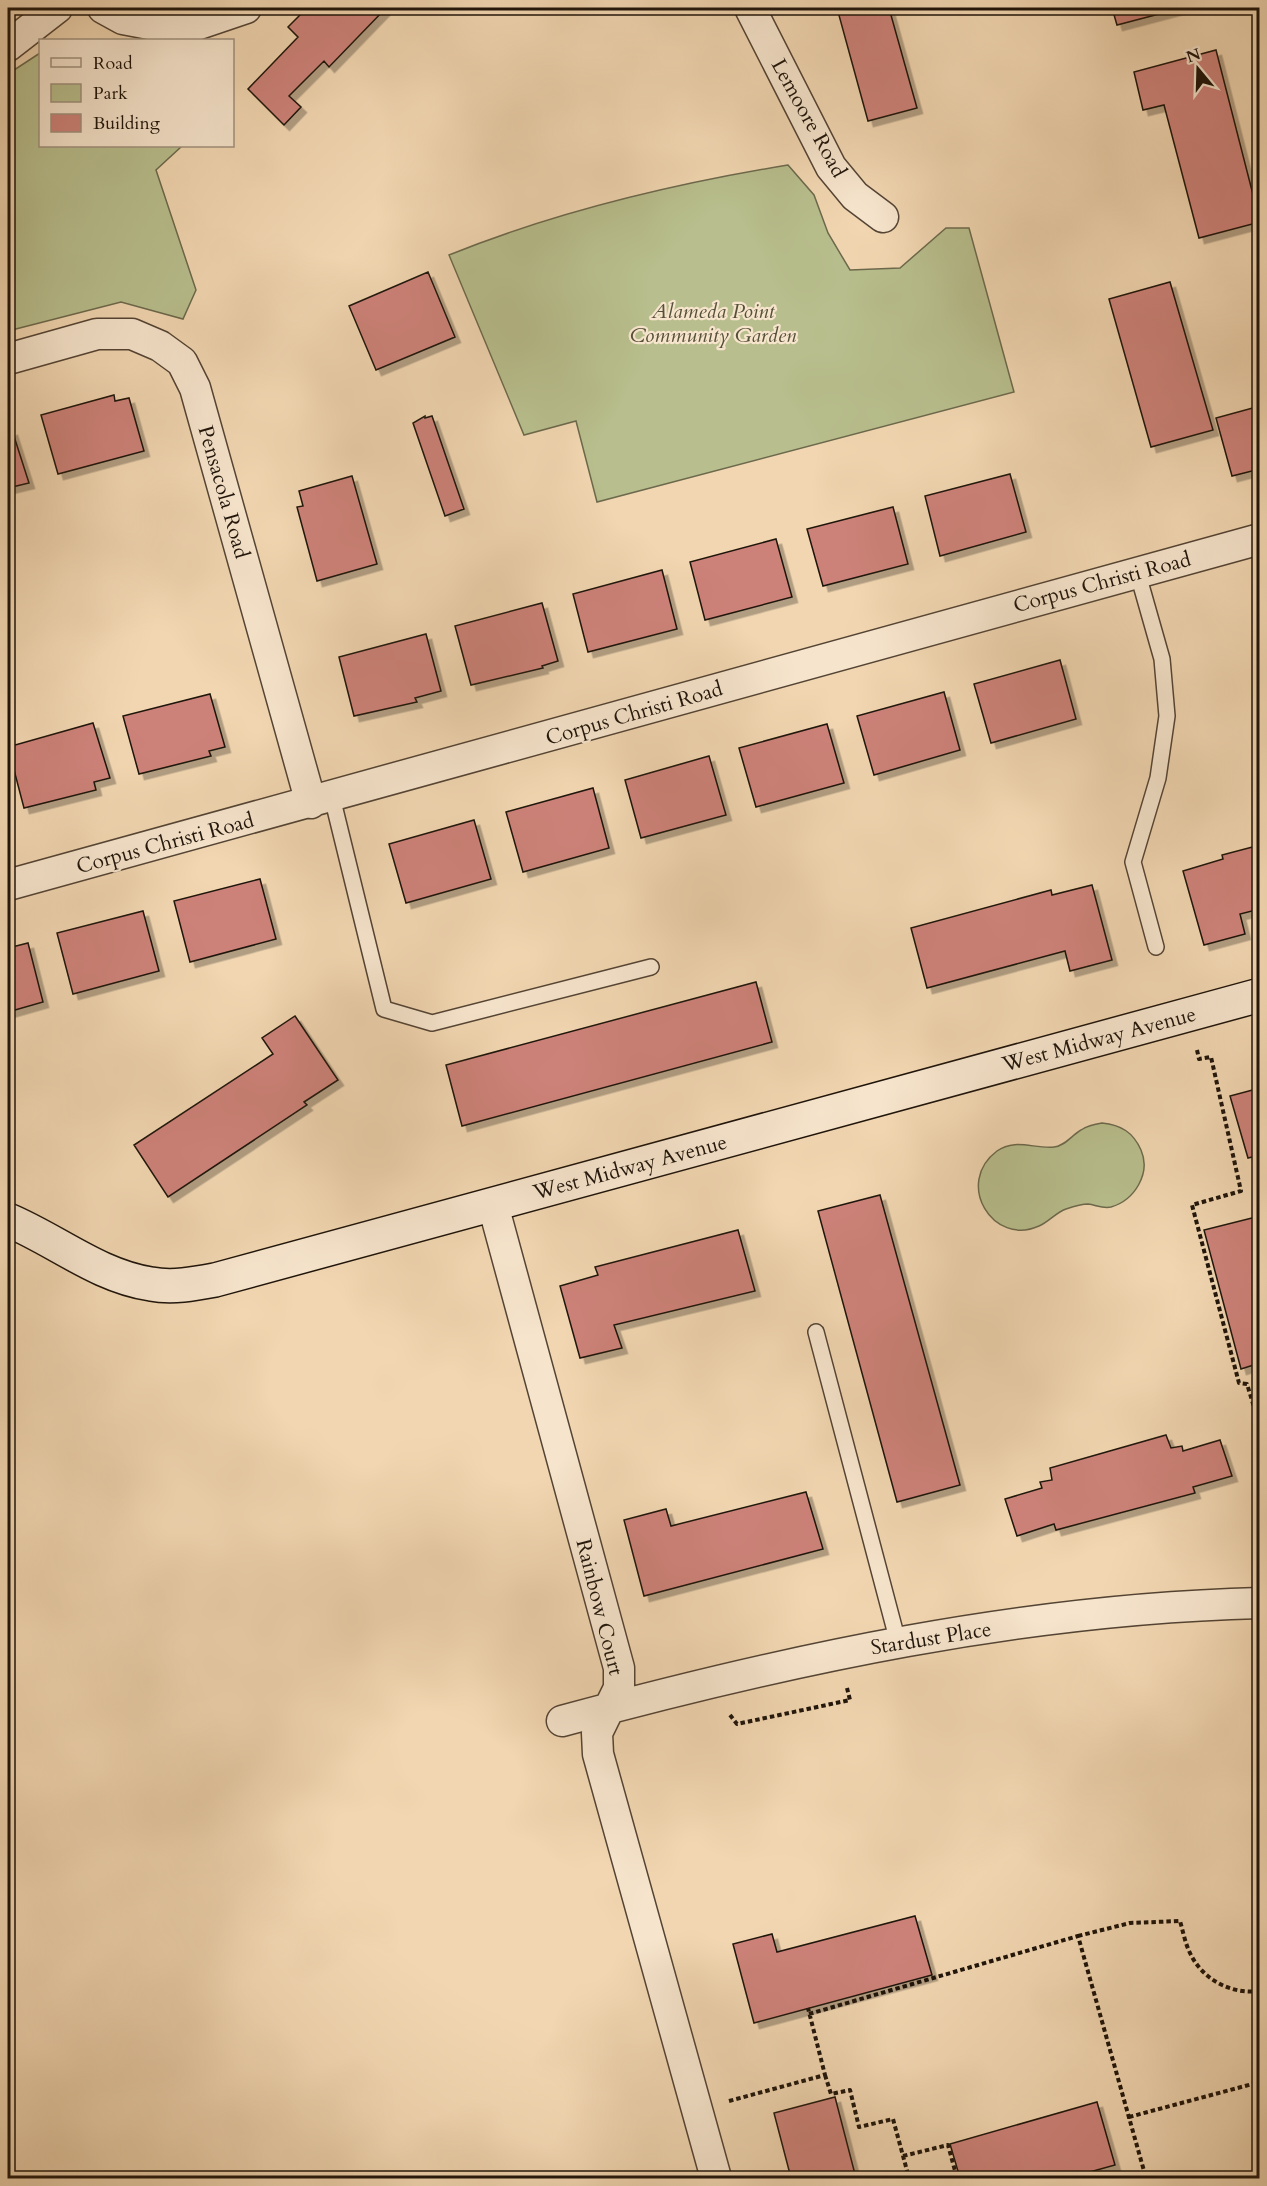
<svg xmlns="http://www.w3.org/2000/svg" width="1267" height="2186" font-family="Cardo,serif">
	<defs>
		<filter id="shadow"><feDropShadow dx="5.5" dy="5.5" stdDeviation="0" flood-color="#0004"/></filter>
	</defs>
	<rect width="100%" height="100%" fill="#f1d6b1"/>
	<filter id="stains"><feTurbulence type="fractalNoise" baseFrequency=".00333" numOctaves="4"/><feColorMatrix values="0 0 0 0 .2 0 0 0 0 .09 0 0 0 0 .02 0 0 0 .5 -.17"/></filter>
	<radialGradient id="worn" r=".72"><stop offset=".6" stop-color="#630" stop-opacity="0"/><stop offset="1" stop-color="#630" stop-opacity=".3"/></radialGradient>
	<path fill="#b8be8d" stroke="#6c694c" stroke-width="1.5" d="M 40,53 L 40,146 L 182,146 L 156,170 L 196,290 L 183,319 L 121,302 L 8,331 L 8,74 Z
		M 788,165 L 814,195 L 828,233 L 850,270 L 900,268 L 946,228 L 969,228 L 1014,392 L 597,502 L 576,421 L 524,435 L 449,255 C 558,211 672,184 788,165 Z
		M 1102,1123 C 1121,1125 1133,1132 1141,1150 C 1151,1173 1135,1200 1111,1207 C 1103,1209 1096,1205 1088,1204 C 1082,1204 1072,1207 1066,1209 C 1055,1213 1049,1222 1039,1226 C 993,1247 954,1183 997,1151 C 1015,1138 1034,1149 1054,1147 C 1065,1146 1072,1135 1081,1130 C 1087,1126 1095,1124 1102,1123 Z"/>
	<path fill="#cd8279" stroke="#1f140a" stroke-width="1.5" filter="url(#shadow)" d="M 307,8 L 386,8 L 329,67 L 324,61 L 289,96 L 301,107 L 284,125 L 248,89 L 298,37 L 288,27 Z
		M 837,8 L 889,8 L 917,108 L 868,121 Z
		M 1112,8 L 1182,8 L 1117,25 Z
		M 1216,50 L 1260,222 L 1199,238 L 1164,105 L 1143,110 L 1134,72 Z
		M 428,272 L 455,337 L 376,370 L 349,306 Z
		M 1170,282 L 1213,430 L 1151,447 L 1109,299 Z
		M 114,395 L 115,401 L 129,398 L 144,451 L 58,474 L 41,415 Z
		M 1260,406 L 1260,469 L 1232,476 L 1216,418 Z
		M 425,416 L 425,418 L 432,416 L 464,509 L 445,516 L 413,423 Z
		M 12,430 L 29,483 L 8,488 L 8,431 Z
		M 1010,474 L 1026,532 L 940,556 L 925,496 Z
		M 352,476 L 377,564 L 317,581 L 297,507 L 303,506 L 299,491 Z
		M 893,507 L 908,564 L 823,586 L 807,529 Z
		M 776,539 L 792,597 L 705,620 L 690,562 Z
		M 662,570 L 677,629 L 588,652 L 573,594 Z
		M 542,603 L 558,661 L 542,666 L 543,668 L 471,685 L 455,626 Z
		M 426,634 L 441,691 L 415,698 L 417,702 L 354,716 L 339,657 Z
		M 1060,660 L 1076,719 L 991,743 L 974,684 Z
		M 944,692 L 960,750 L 874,775 L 857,716 Z
		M 210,694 L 225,747 L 209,751 L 211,756 L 139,774 L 123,716 Z
		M 93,723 L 110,778 L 94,782 L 96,790 L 24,808 L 8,747 Z
		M 827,724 L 844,783 L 756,807 L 739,748 Z
		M 709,756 L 726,815 L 641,838 L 625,780 Z
		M 593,788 L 609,848 L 523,872 L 506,812 Z
		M 474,820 L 491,879 L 406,903 L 389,844 Z
		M 1260,845 L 1260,909 L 1240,914 L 1245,934 L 1204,945 L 1183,871 L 1223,859 L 1222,855 Z
		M 260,879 L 276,939 L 190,962 L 174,901 Z
		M 1092,885 L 1112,960 L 1070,971 L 1065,951 L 927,988 L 911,928 L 1051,890 L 1052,895 Z
		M 143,911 L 159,971 L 73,994 L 57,933 Z
		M 28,943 L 43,1002 L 8,1012 L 8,948 Z
		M 756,982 L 772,1042 L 462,1126 L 446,1065 Z
		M 295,1016 L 338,1080 L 304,1102 L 307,1105 L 168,1197 L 134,1145 L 273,1054 L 262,1038 Z
		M 1260,1088 L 1260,1155 L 1248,1158 L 1230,1096 Z
		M 880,1195 L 960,1485 L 897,1502 L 818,1211 Z
		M 1260,1216 L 1260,1363 L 1241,1369 L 1204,1230 Z
		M 738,1230 L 755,1291 L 614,1325 L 622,1348 L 580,1358 L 560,1286 L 598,1275 L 595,1267 Z
		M 1166,1435 L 1171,1448 L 1182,1446 L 1183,1451 L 1220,1440 L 1232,1476 L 1193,1487 L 1195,1493 L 1056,1530 L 1054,1524 L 1017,1536 L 1005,1499 L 1042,1488 L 1040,1482 L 1052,1480 L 1050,1468 Z
		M 806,1492 L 823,1549 L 644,1596 L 624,1520 L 666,1509 L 671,1526 Z
		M 915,1916 L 932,1975 L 754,2023 L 733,1944 L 772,1934 L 777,1952 Z
		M 835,2097 L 856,2178 L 791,2178 L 774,2113 Z
		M 1097,2102 L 1115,2165 L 1068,2178 L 960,2178 L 950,2144 Z"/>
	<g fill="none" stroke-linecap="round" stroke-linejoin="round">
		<g stroke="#544434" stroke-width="18">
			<path id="lane" d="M 1137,571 L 1162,659 L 1167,716 L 1158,778 L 1133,862 L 1156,947
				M 332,797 L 384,1009 L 432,1023 L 651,967
				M 816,1332 L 898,1642"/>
		</g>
		<g stroke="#544434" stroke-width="33">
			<path id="street" d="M 103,8 L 123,19 L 181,30 L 246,8
				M 750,8 L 831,167 L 855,196 L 883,217
				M 8,46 L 57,8
				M 8,359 L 97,334 L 132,334 L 160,346 L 182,362 L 195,388 L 311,803
				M 8,885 L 1260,539
				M 493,1205 L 619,1668 L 619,1688 L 597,1733 L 598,1754 L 716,2178
				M 562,1721 C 790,1659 1023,1609 1260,1603"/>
		</g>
		<g stroke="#1f140a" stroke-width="36">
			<path id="secondary" d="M 8,1220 C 56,1240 98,1276 151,1284 C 172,1288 194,1284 215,1280 L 1260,995"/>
		</g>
		<path stroke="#1f140a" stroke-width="4" stroke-dasharray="4.5 3" stroke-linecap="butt" d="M 1197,1050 L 1199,1059 L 1211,1057 L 1241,1191 L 1192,1205 L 1239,1383 L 1247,1384 L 1254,1407
			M 730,1715 L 737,1724 L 850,1700 L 847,1688
			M 1078,1936 L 1130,1923 L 1180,1921 C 1183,1931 1185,1943 1190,1953 C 1202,1979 1231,1995 1260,1991
			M 809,2014 L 1078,1936 L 1146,2178
			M 825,2075 L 831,2094 L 850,2090 L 859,2127 L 893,2119 L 909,2178
			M 729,2101 L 825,2075 L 808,2008
			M 1129,2117 L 1260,2082
			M 903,2156 L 948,2145 L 957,2178"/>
		<use href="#lane" stroke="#f6e4cc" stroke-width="15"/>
		<use href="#street" stroke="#f6e4cc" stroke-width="30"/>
		<use href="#secondary" stroke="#f6e4cc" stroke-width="33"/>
	</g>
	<g text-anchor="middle" stroke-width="4.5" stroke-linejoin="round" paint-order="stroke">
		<g font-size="21" fill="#1f140a" stroke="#f6e4cc">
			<text transform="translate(809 118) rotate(61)" y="7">Lemoore Road</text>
			<text transform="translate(224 492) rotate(74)" y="7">Pensacola Road</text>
			<text transform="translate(1102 582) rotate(-15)" y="7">Corpus Christi Road</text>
			<text transform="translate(634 713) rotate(-16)" y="7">Corpus Christi Road</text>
			<text transform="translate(165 843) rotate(-15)" y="7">Corpus Christi Road</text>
			<text transform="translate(1099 1039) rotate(-15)" y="7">West Midway Avenue</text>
			<text transform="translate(630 1167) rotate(-15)" y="7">West Midway Avenue</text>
			<text transform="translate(600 1607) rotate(76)" y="7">Rainbow Court</text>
			<text transform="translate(931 1638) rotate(-9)" y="7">Stardust Place</text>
		</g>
		<g font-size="21" font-style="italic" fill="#555038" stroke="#f6e4cc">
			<text x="713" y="318">Alameda Point<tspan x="713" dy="24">Community Garden</tspan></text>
		</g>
	</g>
	<rect width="1267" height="2186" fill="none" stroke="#f1d6b1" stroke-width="30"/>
	<rect x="9" y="9" width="1249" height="2168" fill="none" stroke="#1f140a" stroke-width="3"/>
	<rect x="15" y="15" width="1237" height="2156" fill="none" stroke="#1f140a" stroke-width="1.5"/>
	<rect x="39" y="39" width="195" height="108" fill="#f6e4cc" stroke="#a0917e" stroke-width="1.5"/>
	<rect x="51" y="58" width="30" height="9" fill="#f6e4cc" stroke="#a0917e" stroke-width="1.5"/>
	<text x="93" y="69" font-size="18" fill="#1f140a">Road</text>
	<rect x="51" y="84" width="30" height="18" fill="#b8be8d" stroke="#a0917e" stroke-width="1.5"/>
	<text x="93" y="99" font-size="18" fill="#1f140a">Park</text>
	<rect x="51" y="114" width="30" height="18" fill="#cd8279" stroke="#a0917e" stroke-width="1.5"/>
	<text x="93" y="129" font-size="18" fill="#1f140a">Building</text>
	<g transform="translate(1198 69) rotate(341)" stroke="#f6e4cc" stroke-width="4.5" paint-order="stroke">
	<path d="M0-4.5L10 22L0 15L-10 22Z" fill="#1f140a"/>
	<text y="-9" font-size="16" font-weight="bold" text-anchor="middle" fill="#1f140a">N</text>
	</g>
	<rect width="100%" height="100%" filter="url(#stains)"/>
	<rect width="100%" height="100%" fill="url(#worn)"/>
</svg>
